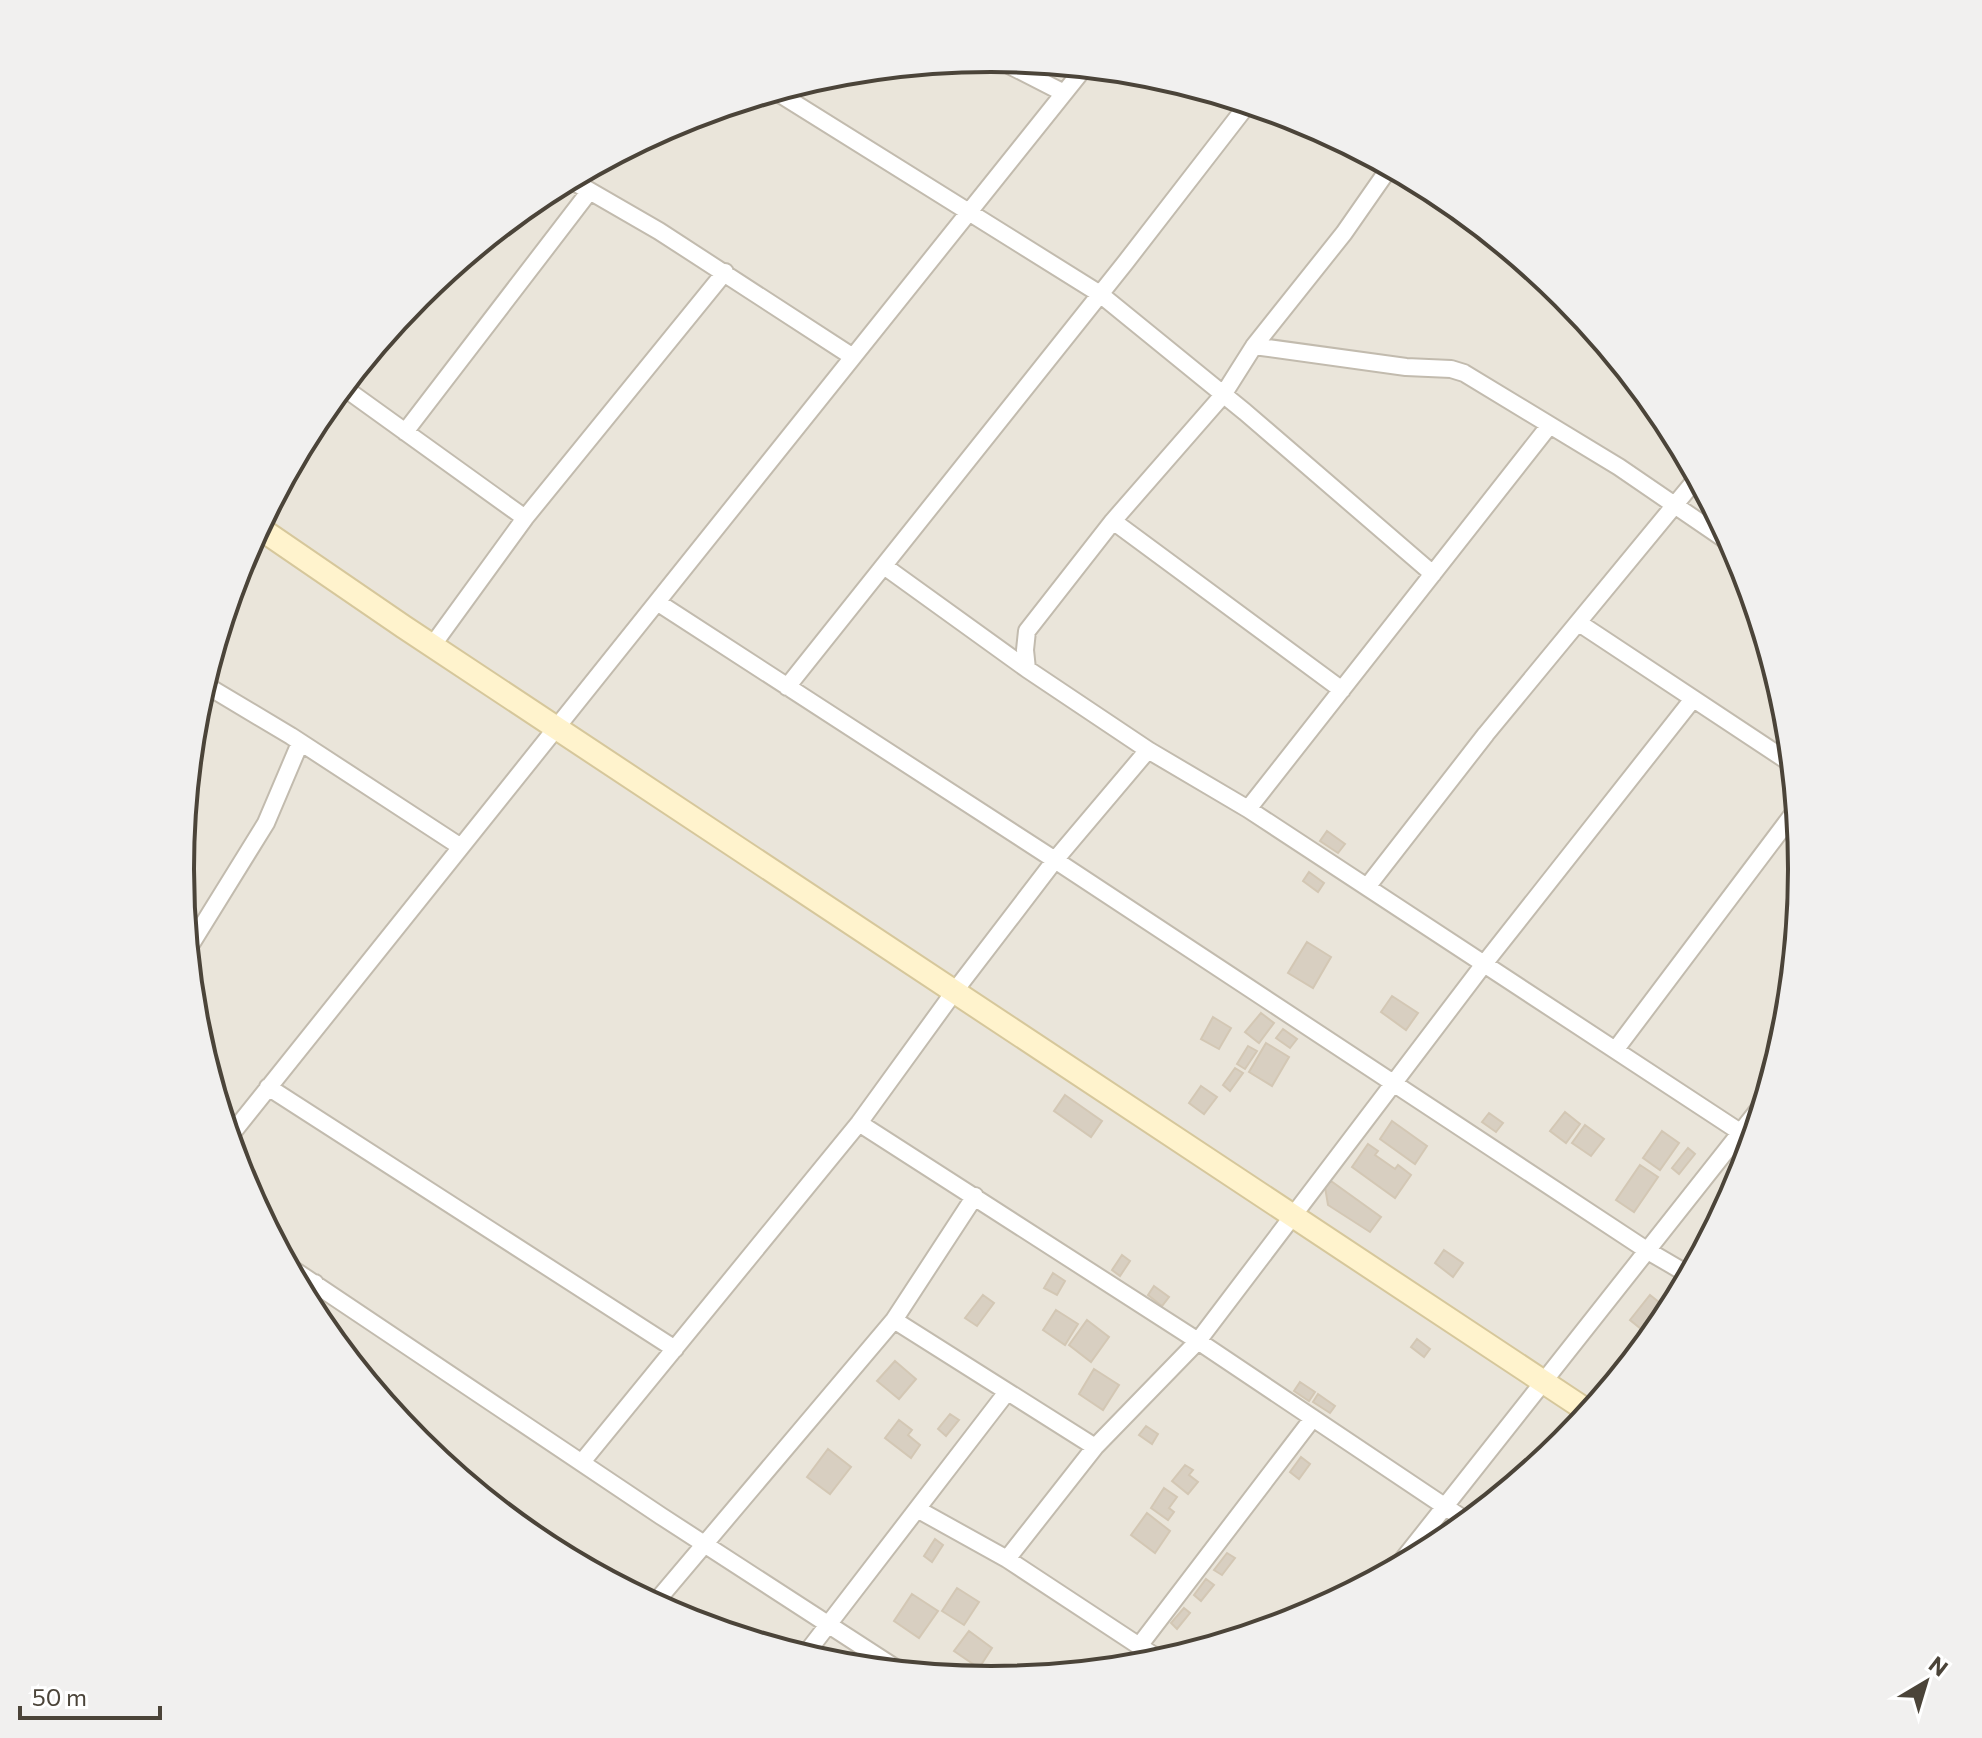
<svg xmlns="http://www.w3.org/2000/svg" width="1982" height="1738" font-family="Commissioner,sans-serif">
	<rect width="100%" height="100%" fill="#f6f3ec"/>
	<path fill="#eae5da" d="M183 869a808 808 0 1 1 1616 0a808 808 0 1 1-1616 0Z"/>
	<path fill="#d8cfc1" stroke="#d3c7b4" stroke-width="2" d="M 1327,831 L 1345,844 L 1338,853 L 1320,841 Z
		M 1309,872 L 1324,883 L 1318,892 L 1303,881 Z
		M 1307,942 L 1331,957 L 1313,988 L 1288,973 Z
		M 1392,996 L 1418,1013 L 1406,1030 L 1381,1012 Z
		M 1261,1013 L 1274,1023 L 1259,1043 L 1245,1032 Z
		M 1213,1017 L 1231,1028 L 1219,1049 L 1201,1039 Z
		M 1283,1029 L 1297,1039 L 1290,1048 L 1276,1038 Z
		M 1266,1043 L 1289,1057 L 1272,1086 L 1249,1072 Z
		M 1248,1046 L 1257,1051 L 1245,1069 L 1237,1064 Z
		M 1235,1068 L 1243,1073 L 1230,1091 L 1223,1085 Z
		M 1201,1086 L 1217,1097 L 1204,1114 L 1189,1103 Z
		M 1065,1095 L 1102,1121 L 1091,1137 L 1054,1111 Z
		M 1565,1112 L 1580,1124 L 1566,1143 L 1550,1131 Z
		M 1489,1113 L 1503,1123 L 1496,1132 L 1482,1122 Z
		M 1392,1121 L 1427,1146 L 1415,1164 L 1380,1139 Z
		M 1585,1125 L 1604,1139 L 1591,1156 L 1572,1143 Z
		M 1662,1131 L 1679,1143 L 1660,1170 L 1643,1158 Z
		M 1368,1144 L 1378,1151 L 1375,1155 L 1395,1169 L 1398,1165 L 1411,1175 L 1395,1198 L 1352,1167 Z
		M 1688,1148 L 1695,1154 L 1679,1174 L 1672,1168 Z
		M 1640,1165 L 1658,1177 L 1634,1212 L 1616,1200 Z
		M 1331,1181 L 1381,1217 L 1370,1232 L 1328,1205 L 1325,1187 Z
		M 1444,1250 L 1463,1263 L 1453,1277 L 1435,1263 Z
		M 1122,1255 L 1130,1261 L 1120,1276 L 1112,1270 Z
		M 1053,1273 L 1065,1281 L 1057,1295 L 1044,1288 Z
		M 1154,1286 L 1169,1297 L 1162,1306 L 1148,1295 Z
		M 983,1295 L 994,1303 L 977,1326 L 965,1318 Z
		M 1650,1295 L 1670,1311 L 1651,1337 L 1630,1320 Z
		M 1056,1310 L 1078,1324 L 1065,1345 L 1043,1330 Z
		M 1087,1320 L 1109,1337 L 1091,1362 L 1069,1345 Z
		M 1417,1339 L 1430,1349 L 1424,1357 L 1411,1347 Z
		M 895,1361 L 916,1379 L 899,1399 L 877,1381 Z
		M 1094,1369 L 1119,1385 L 1103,1410 L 1079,1394 Z
		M 1300,1382 L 1315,1392 L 1309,1401 L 1294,1391 Z
		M 1318,1394 L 1335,1406 L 1330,1413 L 1313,1402 Z
		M 950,1414 L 959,1420 L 946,1436 L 938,1429 Z
		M 899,1420 L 912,1430 L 908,1435 L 920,1445 L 911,1458 L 885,1438 Z
		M 1146,1426 L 1158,1434 L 1152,1444 L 1139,1435 Z
		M 828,1449 L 851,1467 L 830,1494 L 807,1477 Z
		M 1301,1457 L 1310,1464 L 1299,1479 L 1290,1472 Z
		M 1185,1465 L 1193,1470 L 1189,1475 L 1198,1482 L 1188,1494 L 1172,1481 Z
		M 1164,1488 L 1177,1497 L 1169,1508 L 1174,1512 L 1168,1520 L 1151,1508 Z
		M 1147,1513 L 1170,1531 L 1155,1553 L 1131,1535 Z
		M 935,1539 L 943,1545 L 932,1562 L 924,1556 Z
		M 1227,1553 L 1235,1558 L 1222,1575 L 1214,1570 Z
		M 1206,1579 L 1214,1585 L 1201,1601 L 1194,1595 Z
		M 957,1588 L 979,1602 L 964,1625 L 942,1611 Z
		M 912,1594 L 938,1611 L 919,1638 L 894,1621 Z
		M 1184,1608 L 1190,1613 L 1177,1629 L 1171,1623 Z
		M 969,1631 L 992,1648 L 979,1668 L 954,1651 Z"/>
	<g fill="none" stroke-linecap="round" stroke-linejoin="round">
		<g stroke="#c2bbae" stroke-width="20">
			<path id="street" d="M 997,59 L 1064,93
				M 775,91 L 1100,294 L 1245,412 L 1433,574
				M 569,179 L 659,231 L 853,357
				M 1254,346 L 1406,367 L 1451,369 L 1464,373 L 1619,467 L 1733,545
				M 343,387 L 525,518
				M 405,432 L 589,192
				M 1113,521 L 1342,690
				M 884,566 L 1027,669 L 1148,750 L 1248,809 L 1740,1132
				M 657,602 L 1055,860 L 1648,1251 L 1689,1275
				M 1579,623 L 1792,764
				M 432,646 L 525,518 L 725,272
				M 1027,669 L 1025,650 L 1027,631 L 1113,521 L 1223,395 L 1254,346 L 1344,233 L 1390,167
				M 204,684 L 291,736 L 461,847
				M 787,687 L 1125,263 L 1248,104
				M 1248,809 L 1549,426
				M 1367,887 L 1486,734 L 1697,478
				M 188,949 L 266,823 L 300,743
				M 1616,1049 L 1796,810
				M 268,1087 L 675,1349
				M 859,1123 L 1198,1341 L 1468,1522
				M 229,1137 L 1085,67
				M 288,1266 L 661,1516 L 900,1671
				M 304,1297 L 315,1283
				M 894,1320 L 1095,1447
				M 582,1462 L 859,1123 L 954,992 L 1055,860 L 1148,750
				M 917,1509 L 1007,1559 L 1162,1661
				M 1007,1559 L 1095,1447 L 1198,1341 L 1484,964 L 1693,699
				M 1397,1567 L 1763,1104
				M 654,1604 L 894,1320 L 975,1196
				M 1139,1646 L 1313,1418
				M 804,1656 L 1007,1392"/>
		</g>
		<g stroke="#d6c79b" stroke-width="26">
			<path id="secondary" d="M 258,527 L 404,627 L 1589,1412"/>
		</g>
		<use href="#street" stroke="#fff" stroke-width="16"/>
		<use href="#secondary" stroke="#fff3cd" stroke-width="22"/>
	</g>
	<path d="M0 0H1982V1738H0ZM194 869a797 797 0 1 1 1594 0a797 797 0 1 1-1594 0Z" fill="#f1f0ef" fill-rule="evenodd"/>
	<path fill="none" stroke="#4b4439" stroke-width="4" d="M194 869a797 797 0 1 1 1594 0a797 797 0 1 1-1594 0Z"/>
	<g transform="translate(1926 1682) rotate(38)" stroke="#ffffff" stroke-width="6" paint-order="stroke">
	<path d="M0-6L14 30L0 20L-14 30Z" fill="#4b4439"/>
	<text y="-12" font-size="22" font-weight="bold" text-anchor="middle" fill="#4b4439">N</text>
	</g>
	<path d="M20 1706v12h140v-12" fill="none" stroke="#4b4439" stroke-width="4"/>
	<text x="32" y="1706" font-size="24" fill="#4b4439" stroke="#ffffff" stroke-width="6" paint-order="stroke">50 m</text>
</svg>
